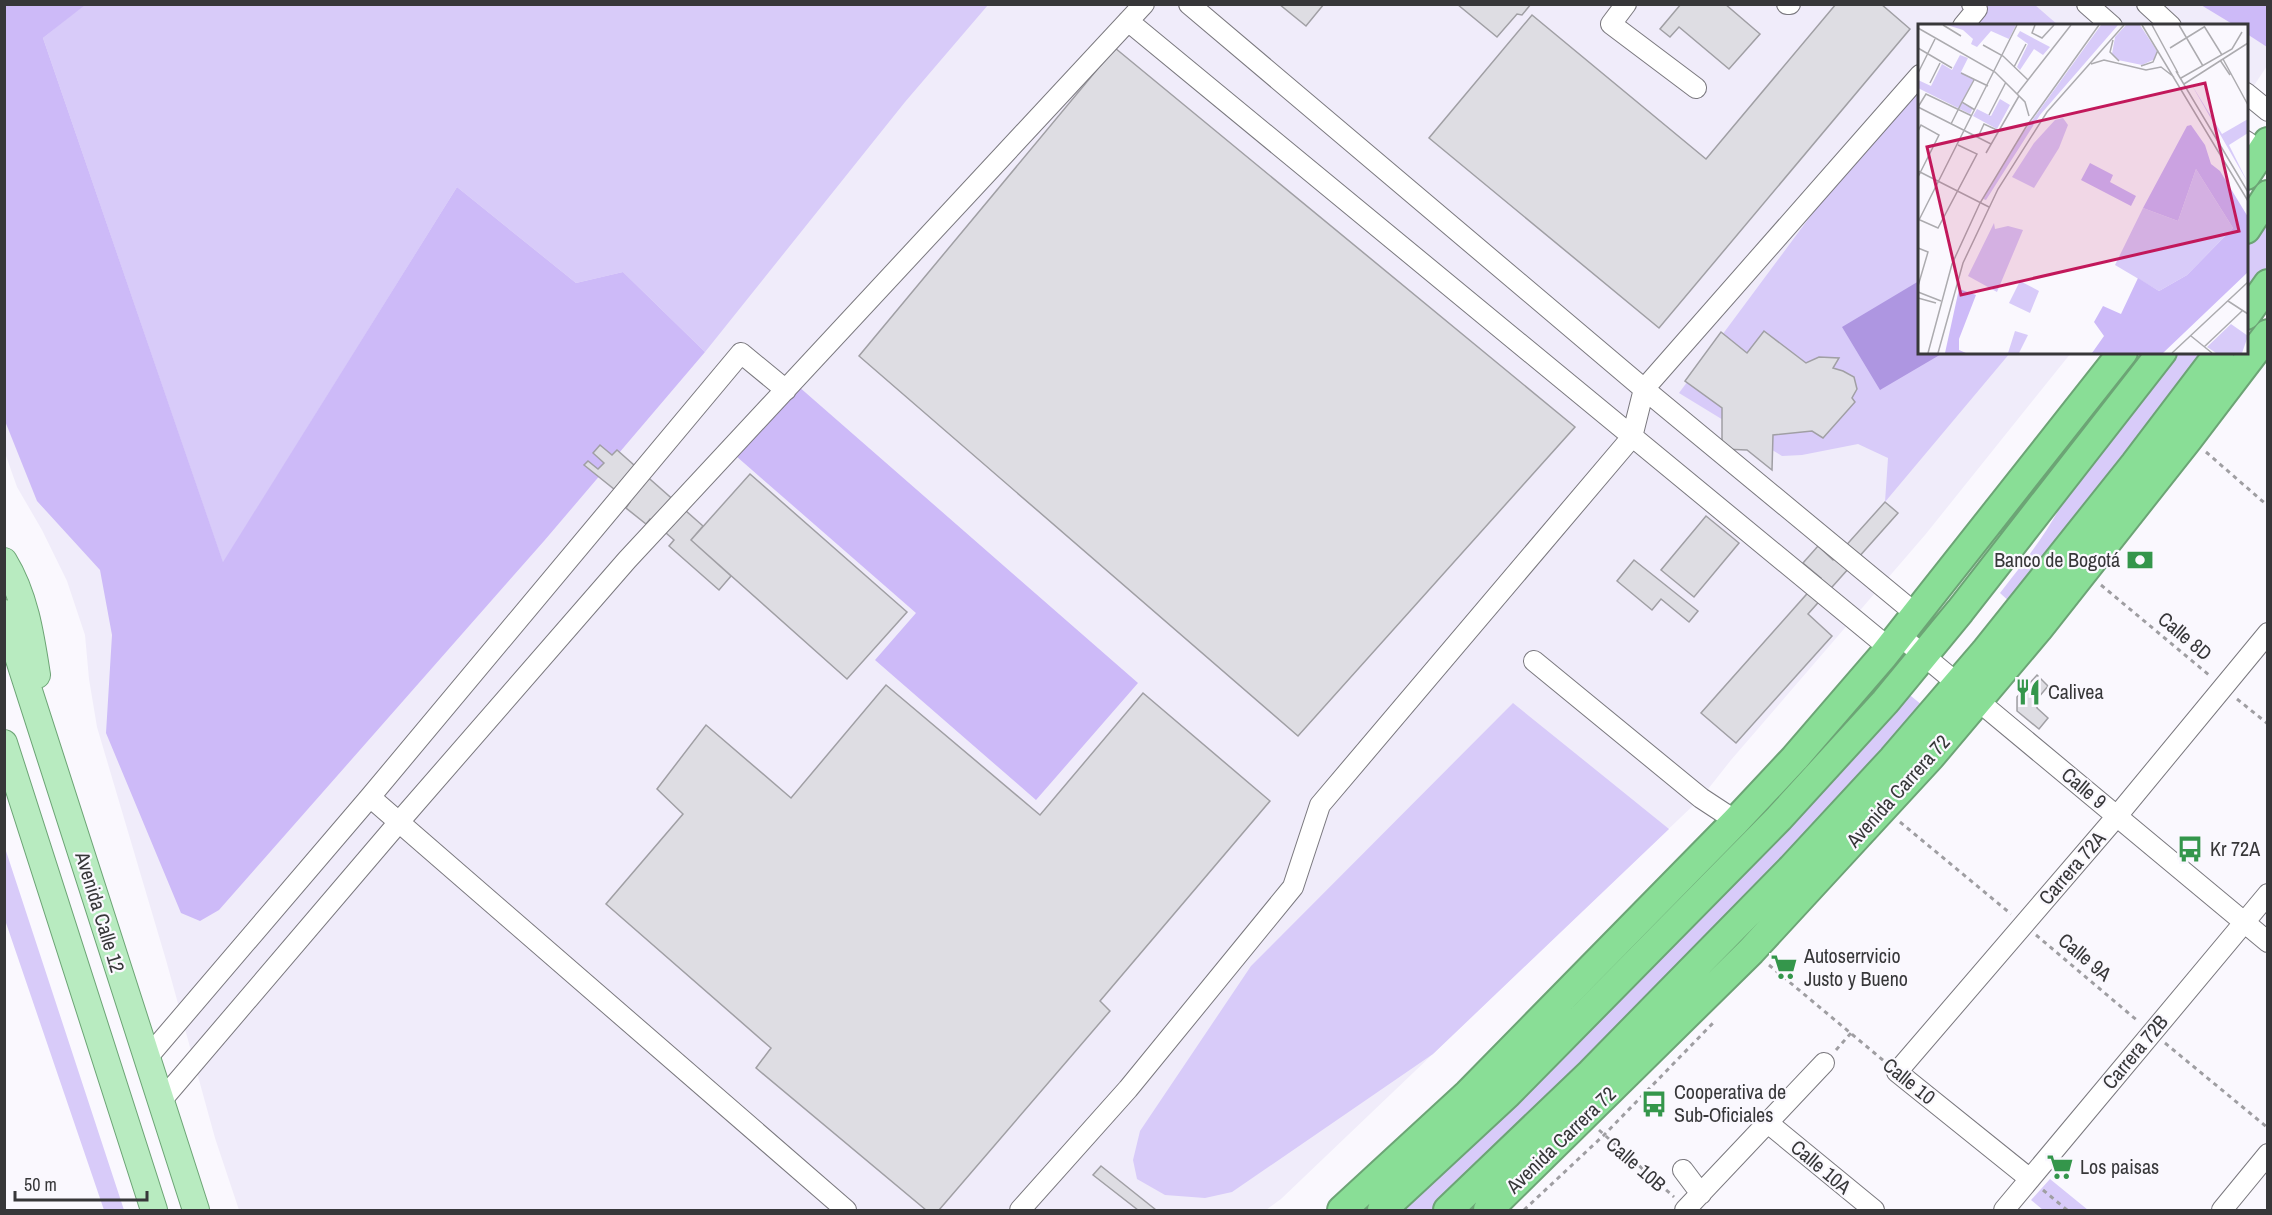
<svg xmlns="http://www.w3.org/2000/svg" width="2272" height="1215" font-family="'Archivo Narrow',sans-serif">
	<rect width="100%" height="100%" fill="#faf8fe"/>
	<path fill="#f0ecfa" d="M 5,5 L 2267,5 L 2267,66 L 2247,96 L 2246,26 L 1920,26 L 1920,352 L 2071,353 L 1925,535 L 1731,760 L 1701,798 L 1281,1199 L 1266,1210 L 239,1210 L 215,1138 L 166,960 L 97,727 L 89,679 L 85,635 L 67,581 L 42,530 L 17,487 L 5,453 Z"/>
	<path fill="#d8cbf9" d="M 85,4 L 988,5 L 905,102 L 705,352 L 623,272 L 576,283 L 457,187 L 223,563 L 43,38 Z
		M 1978,4 L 2035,5 L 2058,25 L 1963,26 Z
		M 1919,75 L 1920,352 L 2010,353 L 1885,502 L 1888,458 L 1858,444 L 1802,455 L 1782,456 L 1679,393 L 1893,105 Z
		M 2267,211 L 2267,266 L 2247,299 L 2247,246 Z
		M 2173,353 L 2211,353 L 2012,604 L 2000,593 C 2028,557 2053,526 2072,483 Z
		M 1906,692 L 1927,709 L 1761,888 L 1435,1210 L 1396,1210 Z
		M 1513,703 L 1669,829 L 1433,1054 L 1232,1192 L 1205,1198 L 1165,1195 L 1137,1179 L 1133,1160 L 1140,1131 L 1251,966 Z
		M 4,848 L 5,848 L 124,1210 L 104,1210 L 5,920 Z
		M 2050,1179 L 2088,1210 L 2043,1210 L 2031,1200 Z"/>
	<path fill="#cdbaf8" d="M 5,5 L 85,5 L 43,38 L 223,562 L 457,187 L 576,283 L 623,272 L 705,352 L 544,541 L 219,910 L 200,921 L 181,913 L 106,733 L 112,635 L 100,570 L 37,501 L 5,421 Z
		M 2201,5 L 2267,5 L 2267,47 L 2247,34 L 2246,26 L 2234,25 Z
		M 798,386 L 1138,683 L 1036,800 L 875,660 L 916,613 L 736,456 Z"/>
	<path fill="#ae96e1" d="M 1919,281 L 1920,352 L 1943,353 L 1880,390 L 1842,327 Z"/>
	<path fill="#dedde3" stroke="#a09fa4" stroke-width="1.5" d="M 1279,4 L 1324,4 L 1306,26 Z
		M 1457,4 L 1531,4 L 1522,15 L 1517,14 L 1497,37 Z
		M 1681,4 L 1725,4 L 1760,34 L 1729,69 L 1679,27 L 1670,37 L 1660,29 Z
		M 1836,4 L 1881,4 L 1910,29 L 1659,328 L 1429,138 L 1532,15 L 1706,159 Z
		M 1115,48 L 1575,427 L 1298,736 L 859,356 Z
		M 1764,331 L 1806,363 L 1819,357 L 1839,358 L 1833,368 L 1843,371 L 1854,377 L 1857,389 L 1852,398 L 1855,402 L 1823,438 L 1812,431 L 1773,435 L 1772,470 L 1747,450 L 1722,449 L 1722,408 L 1685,381 L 1721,332 L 1747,353 Z
		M 600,445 L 612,455 L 617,450 L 703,526 L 691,540 L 731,576 L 719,590 L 669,546 L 674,540 L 650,519 L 646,524 L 626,508 L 630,502 L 584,465 L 588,461 L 598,469 L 604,463 L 593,453 Z
		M 750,474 L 907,612 L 847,679 L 691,540 Z
		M 1885,502 L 1898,513 L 1808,614 L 1832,636 L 1736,743 L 1701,713 L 1821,578 L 1803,563 L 1818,546 L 1833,560 Z
		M 1706,516 L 1739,543 L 1694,597 L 1661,570 Z
		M 1634,560 L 1698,611 L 1689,622 L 1661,599 L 1652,610 L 1617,581 Z
		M 2037,675 L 2048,686 L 2038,698 L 2037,708 L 2048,718 L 2039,729 L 2017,711 L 2017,697 Z
		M 886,685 L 1040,815 L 1143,693 L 1270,801 L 1100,1001 L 1110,1011 L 939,1210 L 926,1210 L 756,1068 L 771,1048 L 606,904 L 683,814 L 657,789 L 706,725 L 791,798 Z
		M 1101,1166 L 1156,1210 L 1138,1210 L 1093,1175 Z"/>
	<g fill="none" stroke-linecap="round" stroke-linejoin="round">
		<g stroke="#7a787e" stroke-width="22">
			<path id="minor" d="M 1189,4 L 1644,389 L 1916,614
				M 1626,4 L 1611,24 L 1696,88
				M 1787,4 L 1790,4
				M 2087,4 L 2112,26
				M 2147,4 L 2171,26
				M 1128,21 L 1889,648
				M 1963,26 L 1977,9 L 1972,4
				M 2246,93 L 2268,111
				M 2246,141 L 2261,153
				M 1899,635 L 2268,942
				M 1534,661 L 1701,798 L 1736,821
				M 370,797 L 846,1210
				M 147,1058 L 370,797 L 741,353 L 786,390
				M 161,1101 L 399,822 L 627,560 L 1144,4
				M 1768,1123 L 1874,1210
				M 1683,1170 L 1701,1194
				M 2030,1179 L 1897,1072 L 2117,816 L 2268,633
				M 1020,1210 L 1128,1089 L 1293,887 L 1320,805 L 1632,437 L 1644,389 L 1920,75
				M 1685,1210 L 1824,1063
				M 2004,1210 L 2268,894
				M 2222,1210 L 2268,1154"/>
		</g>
		<g stroke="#6ca475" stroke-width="28">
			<path id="major" d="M 4,561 C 25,595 31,636 37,675
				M 4,613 L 196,1210
				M 4,743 L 154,1210"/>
		</g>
		<g stroke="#6ca475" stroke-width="32">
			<path id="highway" d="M 2246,175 L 2268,142
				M 2246,229 L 2268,195
				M 2246,315 L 2268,284
				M 1342,1210 L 1468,1094 L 1736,821 L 1795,758 L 1883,656 L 2123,352
				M 1382,1210 L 1507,1094 L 1779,818 L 1885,702 L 1960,611 L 2162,352
				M 1448,1210 L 1591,1073 L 1792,868 L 1893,759 L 1985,652 L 2135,464 L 2220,352
				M 1488,1210 L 1751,951 L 1930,757 L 2038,629 L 2188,439 L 2268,334"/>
		</g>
		<path stroke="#9f9ea2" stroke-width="3" stroke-dasharray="4.5 4.5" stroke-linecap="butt" d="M 2206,452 L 2268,506
			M 2101,585 L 2209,675
			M 2237,699 L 2268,724
			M 1900,822 L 2011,914
			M 2036,935 L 2139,1022
			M 1769,965 L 1884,1061
			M 2165,1043 L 2268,1128
			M 1836,1050 L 1851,1033
			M 1599,1130 L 1674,1197
			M 2043,1190 L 2067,1210
			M 1524,1210 L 1604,1135 L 1714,1022"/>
		<use href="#minor" stroke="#fff" stroke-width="20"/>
		<use href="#major" stroke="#b8ebc0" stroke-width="26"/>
		<use href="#highway" stroke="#89de96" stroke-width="28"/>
	</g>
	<defs>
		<g id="bank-bare" transform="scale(2.07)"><path d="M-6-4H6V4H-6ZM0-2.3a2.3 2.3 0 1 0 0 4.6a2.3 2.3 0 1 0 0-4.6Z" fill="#34964b" stroke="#faf8fe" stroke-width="2.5" paint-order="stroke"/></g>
		<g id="restaurant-bare" transform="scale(2.07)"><path d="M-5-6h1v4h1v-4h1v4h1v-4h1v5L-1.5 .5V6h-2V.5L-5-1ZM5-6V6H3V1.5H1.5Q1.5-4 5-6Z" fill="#34964b" stroke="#faf8fe" stroke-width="2.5" paint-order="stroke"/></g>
		<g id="bus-bare" transform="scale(2.07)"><path d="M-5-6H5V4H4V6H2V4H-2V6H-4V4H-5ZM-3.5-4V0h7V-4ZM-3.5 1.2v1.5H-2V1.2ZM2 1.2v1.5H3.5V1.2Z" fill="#34964b" stroke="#faf8fe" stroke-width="2.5" paint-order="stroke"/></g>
		<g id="supermarket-bare" transform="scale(2.07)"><path d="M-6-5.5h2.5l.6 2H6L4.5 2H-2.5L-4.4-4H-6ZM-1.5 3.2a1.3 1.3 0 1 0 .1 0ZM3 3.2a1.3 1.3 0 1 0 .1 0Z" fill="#34964b" stroke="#faf8fe" stroke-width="2.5" paint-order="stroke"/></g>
	</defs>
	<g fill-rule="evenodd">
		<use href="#bank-bare" x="2140" y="560"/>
		<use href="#restaurant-bare" x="2028" y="692"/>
		<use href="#bus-bare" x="2190" y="849"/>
		<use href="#supermarket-bare" x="1784" y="967"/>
		<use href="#bus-bare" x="1654" y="1104"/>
		<use href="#supermarket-bare" x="2060" y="1167"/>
	</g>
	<g text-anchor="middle" stroke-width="4.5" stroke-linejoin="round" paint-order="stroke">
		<g font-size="20" fill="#373739" stroke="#faf8fe" text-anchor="start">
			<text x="2120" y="567" text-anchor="end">Banco de Bogotá</text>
			<text x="2048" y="699">Calivea</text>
			<text x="2210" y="856">Kr 72A</text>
			<text x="1804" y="963">Autoserrvicio<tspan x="1804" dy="23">Justo y Bueno</tspan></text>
			<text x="1674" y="1099">Cooperativa de<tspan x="1674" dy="23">Sub-Oficiales</tspan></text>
			<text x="2080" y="1174">Los paisas</text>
		</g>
		<g font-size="20" fill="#373739" stroke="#faf8fe">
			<text transform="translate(2185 636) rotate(40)" y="7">Calle 8D</text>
			<text transform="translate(2084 788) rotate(40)" y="7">Calle 9</text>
			<text transform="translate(1898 791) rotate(-48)" y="7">Avenida Carrera 72</text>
			<text transform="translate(2072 868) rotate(-49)" y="7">Carrera 72A</text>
			<text transform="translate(100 912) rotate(73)" y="7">Avenida Calle 12</text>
			<text transform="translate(2085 957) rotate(40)" y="7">Calle 9A</text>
			<text transform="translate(2135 1052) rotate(-50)" y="7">Carrera 72B</text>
			<text transform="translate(1909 1081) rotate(39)" y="7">Calle 10</text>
			<text transform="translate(1561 1140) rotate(-44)" y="7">Avenida Carrera 72</text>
			<text transform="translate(1636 1164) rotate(41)" y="7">Calle 10B</text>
			<text transform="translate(1821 1167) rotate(40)" y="7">Calle 10A</text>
		</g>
	</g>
	<g transform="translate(1918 24)">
		<rect width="330" height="330" fill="#faf8fe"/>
		<path d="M 29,1 L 98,1 L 91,15 L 73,7 L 59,23 L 53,20 L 55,15 L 45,6 ZM 183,1 L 200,1 L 122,91 L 68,176 L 65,175 L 105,109 ZM 208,1 L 222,1 L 239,27 L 237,35 L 224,41 L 200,36 L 194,30 L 197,13 ZM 102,7 L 132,23 L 125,31 L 116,25 L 102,46 L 99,43 L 110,20 L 99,12 ZM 42,31 L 50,34 L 43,48 L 56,55 L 44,78 L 55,84 L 52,90 L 0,64 L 0,56 L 13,62 L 24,40 L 34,46 ZM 272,58 L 304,110 L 330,95 L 330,109 L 311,121 L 330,159 ZM 82,75 L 92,81 L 79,105 L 55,92 L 59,85 L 73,92 ZM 145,94 L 150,101 L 141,124 L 116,164 L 94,153 L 116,119 L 137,96 ZM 278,145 L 315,204 L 269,251 L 241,267 L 197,241 L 225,184 L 260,197 ZM 76,199 L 77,205 L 90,202 L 105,206 L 79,268 L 50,252 ZM 102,257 L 121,267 L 112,289 L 91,279 ZM 313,300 L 330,312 L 324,329 L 298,329 L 289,323 ZM 97,307 L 110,311 L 101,329 L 90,329 Z" fill="#d8cbf9"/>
		<path d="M 273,101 L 287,121 L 293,140 L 302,147 L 330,193 L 330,248 L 245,329 L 174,329 L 186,312 L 176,298 L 185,282 L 203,290 L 220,254 L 241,267 L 269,251 L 315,204 L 278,145 L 260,197 L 225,184 L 269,102 ZM 172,139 L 195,151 L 192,158 L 218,172 L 213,182 L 163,156 ZM 41,265 L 58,271 L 41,315 L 41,326 L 48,329 L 27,329 Z" fill="#cdbaf8"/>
		<path fill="none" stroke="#acabaf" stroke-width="1.5" d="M 25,1 L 43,12M 117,1 L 114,9 L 124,14 L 136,1M 224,1 L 330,177M 234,1 L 260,49M 261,1 L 285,42M 286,2 L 304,31M 0,4 L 77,48 L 107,78 L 111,92M 195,16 L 192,28 L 201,37M 65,21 L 85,32 L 110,56M 0,24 L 34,44M 252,24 L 286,3M 305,35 L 330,81M 302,36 L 312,51M 173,40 L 186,36 L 228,46 L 243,43 L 256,53M 223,42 L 235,38 L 240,26M 96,43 L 108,20M 258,47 L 330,168M 0,49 L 17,15M 43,49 L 70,62M 263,54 L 314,25 L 324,8M 12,59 L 22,39M 266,60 L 330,19M 99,70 L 153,1M 44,78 L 56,56M 0,83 L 8,70 L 54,92M 0,83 L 73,120M 71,91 L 88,58M 33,100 L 44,78 L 57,86M 0,107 L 3,101 L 21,111 L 0,153M 60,113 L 66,100 L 81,107M 68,129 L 101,72M 0,147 L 71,183M 2,196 L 20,204 L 59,130 L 40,121M 0,198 L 99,1M 0,224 L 10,228 L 0,262M 0,268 L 23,277M 0,274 L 18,279M 310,277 L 330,290M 273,312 L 294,329M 286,323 L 324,287M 10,329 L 34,240 L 62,179 L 108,103 L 181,1M 20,329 L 45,239 L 80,165 L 129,88 L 206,1M 254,329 L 330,258"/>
		<path fill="#c2185b" fill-opacity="0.15" stroke="#c2185b" stroke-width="3" d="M 287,59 L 321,207 L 43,271 L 9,123 Z"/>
		<rect width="330" height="330" fill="none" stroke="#373739" stroke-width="3"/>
	</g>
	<rect width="2272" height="1215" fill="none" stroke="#373739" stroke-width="12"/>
	<path d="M15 1191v9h132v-9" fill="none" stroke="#373739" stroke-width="3"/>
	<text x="24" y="1191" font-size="18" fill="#373739" stroke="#faf8fe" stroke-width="4.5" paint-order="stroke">50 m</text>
</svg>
